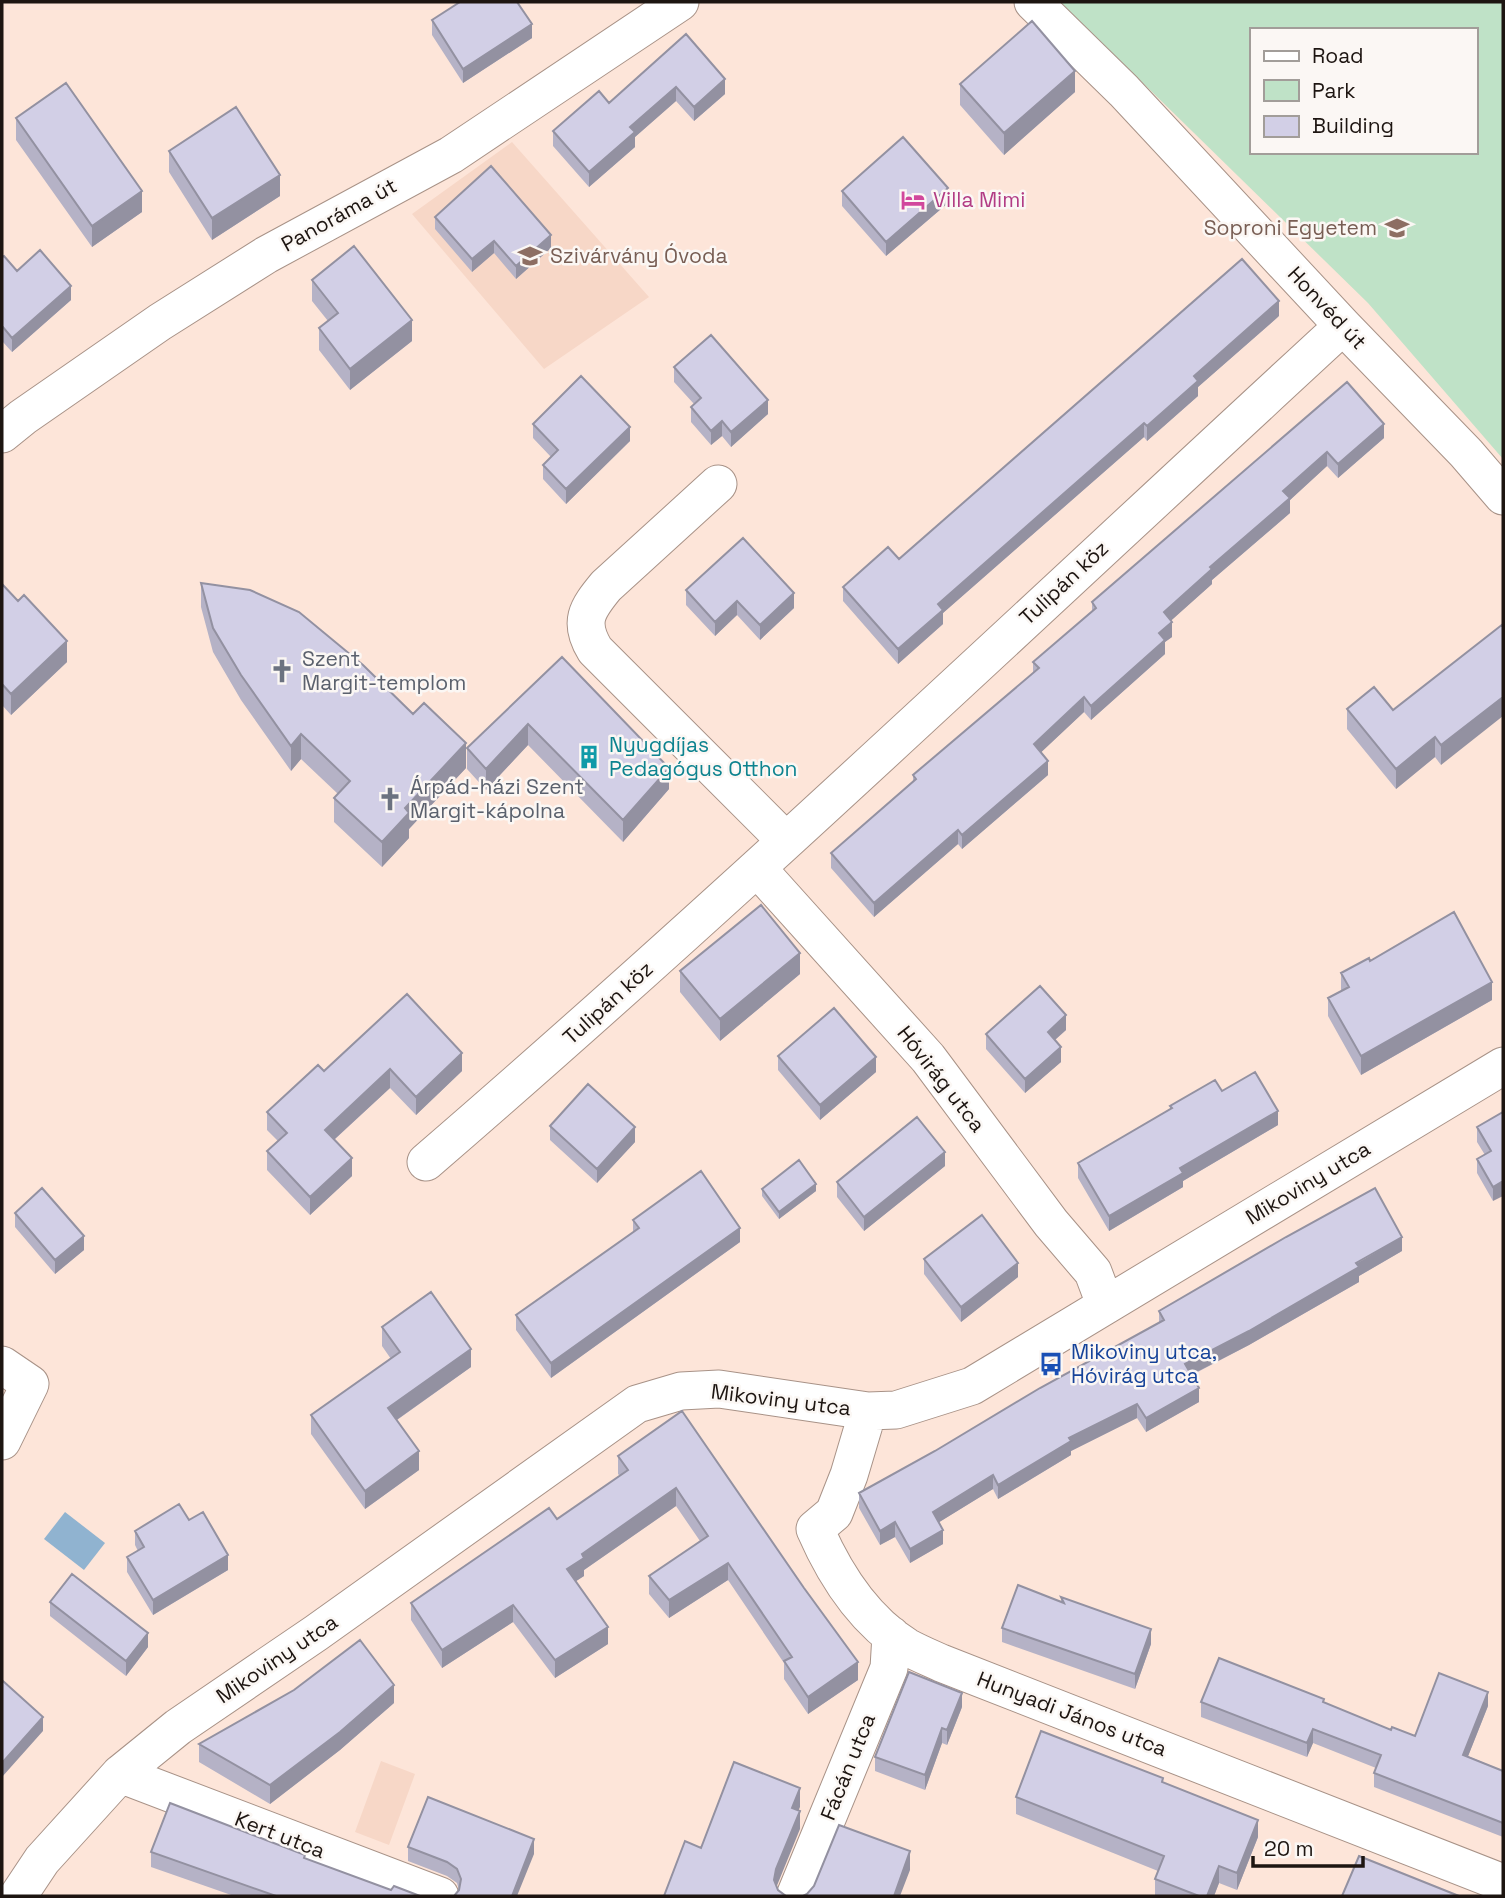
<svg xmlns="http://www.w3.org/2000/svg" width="1505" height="1898" font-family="'Space Grotesk',sans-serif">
	<rect width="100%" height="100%" fill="#fde5d9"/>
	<path fill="#f7d7c7" d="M 512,142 L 649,297 L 544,369 L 412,214 Z
		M 381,1761 L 415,1774 L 389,1845 L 355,1832 Z"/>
	<path fill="#bfe2c7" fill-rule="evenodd" d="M 1060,2 L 1503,2 L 1503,459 L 1368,303 ZM 1251,30 L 1475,30 L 1475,152 L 1251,152 Z"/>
	<path fill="#90b3d0" d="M 65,1512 L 105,1543 L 84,1570 L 44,1539 Z"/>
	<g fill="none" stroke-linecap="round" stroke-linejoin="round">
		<g stroke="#a89287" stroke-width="39">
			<path id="street" d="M 1033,2 L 1124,91 L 1343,326 L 1466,453 L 1503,496
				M 2,434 L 23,417 L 160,322 L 266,255 L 451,155 L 680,2
				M 718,484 L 606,586 C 587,609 578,622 595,650 L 785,840
				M 757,868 L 928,1058 L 1051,1223 L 1093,1272 L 1105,1304
				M 426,1162 C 739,892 1039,606 1343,326
				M 2,1365 L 30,1384 L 2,1441
				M 868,1411 L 849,1475 L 834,1513 L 815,1529 C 835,1575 864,1620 907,1647 C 918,1653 930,1658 941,1663 L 1503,1883
				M 120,1774 L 440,1896
				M 18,1896 L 42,1860 L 120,1774 L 178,1727 L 316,1633 L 637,1404 L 681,1391 L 719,1389 L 868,1411 L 896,1410 L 972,1386 L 1503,1066
				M 795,1896 L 889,1668 L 891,1635"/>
		</g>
		<use href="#street" stroke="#fff" stroke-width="37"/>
	</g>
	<path fill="#b5b2c6" d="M 432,20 L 532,38 L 463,83 L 432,35 Z
		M 686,34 L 725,94 L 694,121 L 676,101 L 635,137 L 635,147 L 589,187 L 553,146 L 553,131 L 609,103 Z
		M 960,84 L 1075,92 L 1004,155 L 960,105 Z
		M 16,118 L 142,212 L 92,247 L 16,140 Z
		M 169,151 L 280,196 L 212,240 L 169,172 Z
		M 842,191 L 948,203 L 886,256 L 842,206 Z
		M 435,217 L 551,248 L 516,279 L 494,253 L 472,272 L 435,229 Z
		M 2,257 L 17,271 L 71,300 L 12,352 L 2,341 Z
		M 312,280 L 412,341 L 350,390 L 319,350 L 319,328 L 328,321 L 312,301 Z
		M 1279,316 L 1198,387 L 1198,396 L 1147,441 L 1144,437 L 943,613 L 943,624 L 898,664 L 843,601 L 843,587 L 899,559 Z
		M 674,367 L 768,414 L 731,447 L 722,436 L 711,445 L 691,422 L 691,407 L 694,404 L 674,382 Z
		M 1347,382 L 1384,438 L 1338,478 L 1327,466 L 1290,500 L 1290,513 L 1212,580 L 1212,584 L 1170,621 L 1172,637 L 1165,642 L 1165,654 L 1091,720 L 1084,712 L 1041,752 L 1048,775 L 962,849 L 958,844 L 874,917 L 831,868 L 831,853 L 913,782 L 913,775 L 1033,673 L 1033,662 L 1092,611 L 1092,602 Z
		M 533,424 L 630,441 L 566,504 L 543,479 L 543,465 L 551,457 L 533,438 Z
		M 201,583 L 466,768 L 409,829 L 409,838 L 382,867 L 334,822 L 334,798 L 338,794 L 301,759 L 291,771 L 241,700 L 213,652 L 201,607 Z
		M 2,584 L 67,662 L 11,715 L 2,705 Z
		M 686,590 L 794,608 L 760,640 L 737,615 L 715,636 L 686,605 Z
		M 1503,624 L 1441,765 L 1435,757 L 1396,789 L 1347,729 L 1347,709 L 1393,710 Z
		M 562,657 L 669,789 L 623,842 L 528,745 L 486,790 L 467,769 L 467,748 Z
		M 680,971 L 800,974 L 720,1041 L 680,992 Z
		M 1341,973 L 1492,1000 L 1361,1075 L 1328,1016 L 1328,998 L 1341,991 Z
		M 407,994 L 462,1071 L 416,1115 L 390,1088 L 334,1140 L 352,1176 L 310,1215 L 267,1170 L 267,1151 L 278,1141 L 267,1130 L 267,1112 L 324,1071 Z
		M 1066,1030 L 1055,1040 L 1061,1062 L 1025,1093 L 986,1049 L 986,1034 Z
		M 778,1056 L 876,1072 L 820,1120 L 778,1070 Z
		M 1222,1091 L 1278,1125 L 1183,1181 L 1183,1187 L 1109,1231 L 1078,1178 L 1078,1163 L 1170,1109 L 1170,1106 Z
		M 1503,1112 L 1493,1201 L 1477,1173 L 1477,1159 L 1485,1155 L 1477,1142 L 1477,1127 Z
		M 550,1126 L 635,1142 L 597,1183 L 550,1140 Z
		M 945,1166 L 864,1231 L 837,1197 L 837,1182 Z
		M 762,1189 L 816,1191 L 779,1219 L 762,1196 Z
		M 15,1213 L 84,1250 L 55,1274 L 15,1227 Z
		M 633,1220 L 740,1242 L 551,1378 L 516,1330 L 516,1315 L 633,1232 Z
		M 1402,1251 L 1359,1276 L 1359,1282 L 1249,1345 L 1192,1375 L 1199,1402 L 1146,1432 L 1137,1418 L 1071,1451 L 1071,1455 L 998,1499 L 993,1489 L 939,1522 L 943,1544 L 910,1563 L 895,1537 L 880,1545 L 859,1508 L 859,1493 L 935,1451 L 1159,1323 L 1159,1311 Z
		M 924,1259 L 1018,1277 L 961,1322 L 924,1274 Z
		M 382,1327 L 471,1367 L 397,1420 L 419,1470 L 365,1509 L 311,1434 L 311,1415 L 391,1359 L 382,1346 Z
		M 682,1411 L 858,1680 L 808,1714 L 784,1679 L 784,1663 L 728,1580 L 669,1618 L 649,1594 L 649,1576 L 700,1541 L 676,1506 L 584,1570 L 584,1576 L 576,1581 L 608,1644 L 555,1678 L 513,1622 L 442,1668 L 411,1620 L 411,1603 L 557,1519 L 620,1476 L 618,1474 L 618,1456 Z
		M 189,1520 L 228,1570 L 153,1615 L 127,1572 L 127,1557 L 138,1551 L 135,1545 L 135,1531 Z
		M 1061,1597 L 1151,1644 L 1135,1689 L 1002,1642 L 1002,1628 L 1061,1602 Z
		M 50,1602 L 148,1647 L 126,1676 L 50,1616 Z
		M 1201,1702 L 1324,1703 L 1391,1730 L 1415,1736 L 1488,1706 L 1468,1756 L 1503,1771 L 1503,1837 L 1374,1787 L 1374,1773 L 1376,1768 L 1313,1743 L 1307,1757 L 1201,1717 Z
		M 394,1703 L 340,1750 L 270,1804 L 199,1762 L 199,1744 Z
		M 962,1707 L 947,1745 L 942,1743 L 925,1790 L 875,1771 L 875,1757 Z
		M 1163,1782 L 1258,1837 L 1237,1890 L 1219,1883 L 1214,1896 L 1155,1896 L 1155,1879 L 1158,1871 L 1016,1814 L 1016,1797 Z
		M 408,1847 L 534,1854 L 459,1890 L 457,1883 L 447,1876 L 408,1861 Z
		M 151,1852 L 305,1859 L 391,1890 L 420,1896 L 234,1896 L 151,1867 Z"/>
	<path fill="#9391a1" d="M 532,24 L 532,38 L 463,83 L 463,69 Z
		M 1075,71 L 1075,92 L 1004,155 L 1004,133 Z
		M 725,79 L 725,94 L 694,121 L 694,107 Z
		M 676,87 L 676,101 L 635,137 L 635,147 L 589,187 L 589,172 L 630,127 Z
		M 280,175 L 280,196 L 212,240 L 212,218 Z
		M 948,188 L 948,203 L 886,256 L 886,242 Z
		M 142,191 L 142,212 L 92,247 L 92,226 Z
		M 551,235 L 551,248 L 516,279 L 516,266 Z
		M 494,241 L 494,253 L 472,272 L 472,259 Z
		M 71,286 L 71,300 L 12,352 L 12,338 Z
		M 1279,301 L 1279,316 L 1198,387 L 1198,396 L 1147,441 L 1147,426 L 1194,376 Z
		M 412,320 L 412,341 L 350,390 L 350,369 Z
		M 768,400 L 768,414 L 731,447 L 731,432 Z
		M 722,421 L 722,436 L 711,445 L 711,431 Z
		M 1144,423 L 1144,437 L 943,613 L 943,624 L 898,664 L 898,649 L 938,604 Z
		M 1384,424 L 1384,438 L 1338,478 L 1338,464 Z
		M 630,427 L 630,441 L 566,504 L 566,489 Z
		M 1327,452 L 1327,466 L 1290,500 L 1290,513 L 1212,580 L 1212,584 L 1164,627 L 1164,612 L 1210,567 L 1283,491 Z
		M 794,593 L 794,608 L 760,640 L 760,625 Z
		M 737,601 L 737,615 L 715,636 L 715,622 Z
		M 1172,622 L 1172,637 L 1165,642 L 1165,654 L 1091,720 L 1091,706 L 1159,633 Z
		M 67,641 L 67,662 L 11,715 L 11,694 Z
		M 1084,697 L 1084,712 L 1034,759 L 1034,744 Z
		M 1503,697 L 1503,716 L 1441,765 L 1441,745 Z
		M 528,724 L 528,745 L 486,790 L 486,769 Z
		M 301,734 L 301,759 L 291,771 L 291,746 Z
		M 1435,737 L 1435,757 L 1396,789 L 1396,769 Z
		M 466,743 L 466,768 L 409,829 L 409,838 L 382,867 L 382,842 L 405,808 Z
		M 1048,761 L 1048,775 L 962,849 L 962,835 Z
		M 669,768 L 669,789 L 623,842 L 623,820 Z
		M 958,830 L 958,844 L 874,917 L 874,903 Z
		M 800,953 L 800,974 L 720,1041 L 720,1019 Z
		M 1492,982 L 1492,1000 L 1361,1075 L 1361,1056 Z
		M 1066,1015 L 1066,1030 L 1048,1046 L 1048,1032 Z
		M 1061,1047 L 1061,1062 L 1025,1093 L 1025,1079 Z
		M 462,1053 L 462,1071 L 416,1115 L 416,1097 Z
		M 876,1057 L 876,1072 L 820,1120 L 820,1105 Z
		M 390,1069 L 390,1088 L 325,1148 L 325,1130 Z
		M 1278,1111 L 1278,1125 L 1183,1181 L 1183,1187 L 1109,1231 L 1109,1216 L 1180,1168 Z
		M 635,1127 L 635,1142 L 597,1183 L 597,1169 Z
		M 3,1150 L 3,1164 L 2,1166 L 2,1151 Z
		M 945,1152 L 945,1166 L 864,1231 L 864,1217 Z
		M 352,1158 L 352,1176 L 310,1215 L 310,1197 Z
		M 1503,1181 L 1503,1196 L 1493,1201 L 1493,1187 Z
		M 816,1184 L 816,1191 L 779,1219 L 779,1212 Z
		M 740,1228 L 740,1242 L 551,1378 L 551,1363 Z
		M 84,1236 L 84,1250 L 55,1274 L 55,1260 Z
		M 1402,1237 L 1402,1251 L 1359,1276 L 1359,1282 L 1249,1345 L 1185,1378 L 1185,1364 Z
		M 1018,1263 L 1018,1277 L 961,1322 L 961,1307 Z
		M 471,1349 L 471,1367 L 388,1426 L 388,1408 Z
		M 1199,1388 L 1199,1402 L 1146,1432 L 1146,1418 Z
		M 1137,1404 L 1137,1418 L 1071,1451 L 1071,1455 L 998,1499 L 998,1485 L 1069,1438 Z
		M 419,1451 L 419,1470 L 365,1509 L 365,1491 Z
		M 993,1475 L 993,1489 L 933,1526 L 933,1512 Z
		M 676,1488 L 676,1506 L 584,1570 L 584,1576 L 567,1587 L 567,1569 L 582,1554 Z
		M 895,1522 L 895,1537 L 880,1545 L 880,1531 Z
		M 943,1530 L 943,1544 L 910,1563 L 910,1549 Z
		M 228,1555 L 228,1570 L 153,1615 L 153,1600 Z
		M 728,1563 L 728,1580 L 669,1618 L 669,1600 Z
		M 513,1605 L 513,1622 L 442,1668 L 442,1650 Z
		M 608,1627 L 608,1644 L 555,1678 L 555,1660 Z
		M 1151,1629 L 1151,1644 L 1135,1689 L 1135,1674 Z
		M 148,1633 L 148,1647 L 126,1676 L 126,1661 Z
		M 858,1662 L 858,1680 L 808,1714 L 808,1697 Z
		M 394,1685 L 394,1703 L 340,1750 L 270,1804 L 270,1785 Z
		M 1488,1692 L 1488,1706 L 1463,1769 L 1463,1755 Z
		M 962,1693 L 962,1707 L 947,1745 L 947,1730 Z
		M 43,1717 L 43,1731 L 2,1777 L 2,1763 Z
		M 942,1728 L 942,1743 L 925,1790 L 925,1775 Z
		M 1313,1729 L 1313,1743 L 1307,1757 L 1307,1743 Z
		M 800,1788 L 800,1807 L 792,1826 L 792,1808 Z
		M 800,1811 L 800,1829 L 776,1888 L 774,1880 L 776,1869 Z
		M 1258,1820 L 1258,1837 L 1237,1890 L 1237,1873 Z
		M 534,1839 L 534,1854 L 517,1896 L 512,1896 Z
		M 910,1851 L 910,1870 L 900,1896 L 894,1896 Z
		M 1219,1866 L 1219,1883 L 1214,1896 L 1207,1896 Z"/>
	<path fill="#d2cfe6" stroke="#9391a1" stroke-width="2" d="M 460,2 L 517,2 L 532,24 L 463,69 L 432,20 Z
		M 1032,21 L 1075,71 L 1004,133 L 960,84 Z
		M 686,34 L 725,79 L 694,107 L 676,87 L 630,127 L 635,132 L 589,172 L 553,131 L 599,91 L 609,103 Z
		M 66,83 L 142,191 L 92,226 L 16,118 Z
		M 236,107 L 280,175 L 212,218 L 169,151 Z
		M 903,137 L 948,188 L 886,242 L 842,191 Z
		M 491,166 L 551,235 L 516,266 L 494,241 L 472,259 L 435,217 Z
		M 354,246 L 412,320 L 350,369 L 319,328 L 338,313 L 312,280 Z
		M 40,250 L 71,286 L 12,338 L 2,326 L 2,257 L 4,256 L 17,271 Z
		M 1242,259 L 1279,301 L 1194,376 L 1198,381 L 1147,426 L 1144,423 L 938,604 L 943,610 L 898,649 L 843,587 L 888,547 L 899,559 Z
		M 711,335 L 768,400 L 731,432 L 722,421 L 711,431 L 691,407 L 701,398 L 674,367 Z
		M 581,376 L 630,427 L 566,489 L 543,465 L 558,450 L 533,424 Z
		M 1347,382 L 1384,424 L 1338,464 L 1327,452 L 1283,491 L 1290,498 L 1210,567 L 1212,569 L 1164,612 L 1172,622 L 1159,633 L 1165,640 L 1091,706 L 1084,697 L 1034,744 L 1048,761 L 962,835 L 958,830 L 874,903 L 831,853 L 916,779 L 913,775 L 1039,668 L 1033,662 L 1096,608 L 1092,602 Z
		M 743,538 L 794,593 L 760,625 L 737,601 L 715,622 L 686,590 Z
		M 201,583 L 250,590 L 299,612 L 363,665 L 413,714 L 424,703 L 466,743 L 405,808 L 409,813 L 382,842 L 334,798 L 350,781 L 301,734 L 291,746 L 241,675 L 213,628 Z
		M 2,584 L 18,601 L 24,595 L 67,641 L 11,694 L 2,684 Z
		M 1503,624 L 1503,697 L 1441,745 L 1435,737 L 1396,769 L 1347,709 L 1374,687 L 1393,710 Z
		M 562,657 L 669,768 L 623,820 L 528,724 L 486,769 L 467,748 Z
		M 761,905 L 800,953 L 720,1019 L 680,971 Z
		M 1454,912 L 1492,982 L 1361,1056 L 1328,998 L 1349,987 L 1341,973 L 1369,958 L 1370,961 Z
		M 1040,986 L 1066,1015 L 1048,1032 L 1061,1047 L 1025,1079 L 986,1034 Z
		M 407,994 L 462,1053 L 416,1097 L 390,1069 L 325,1130 L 352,1158 L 310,1197 L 267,1151 L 287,1133 L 267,1112 L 318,1065 L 324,1071 Z
		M 834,1008 L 876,1057 L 820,1105 L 778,1056 Z
		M 1255,1072 L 1278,1111 L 1180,1168 L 1183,1173 L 1109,1216 L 1078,1163 L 1172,1108 L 1170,1106 L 1215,1080 L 1222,1091 Z
		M 588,1084 L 635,1127 L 597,1169 L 550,1126 Z
		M 1503,1112 L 1503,1181 L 1493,1187 L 1477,1159 L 1491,1151 L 1477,1127 Z
		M 917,1117 L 945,1152 L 864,1217 L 837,1182 Z
		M 799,1160 L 816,1184 L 779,1212 L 762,1189 Z
		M 701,1171 L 740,1228 L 551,1363 L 516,1315 L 639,1228 L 633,1220 Z
		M 42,1188 L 84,1236 L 55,1260 L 15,1213 Z
		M 1375,1188 L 1402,1237 L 1356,1263 L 1359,1267 L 1249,1331 L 1185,1364 L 1199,1388 L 1146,1418 L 1137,1404 L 1069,1438 L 1071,1441 L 998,1485 L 993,1475 L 933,1512 L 943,1530 L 910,1549 L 895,1522 L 880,1531 L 859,1493 L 935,1451 L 1040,1388 L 1164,1320 L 1159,1311 L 1286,1237 Z
		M 982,1215 L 1018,1263 L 961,1307 L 924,1259 Z
		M 431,1292 L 471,1349 L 388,1408 L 419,1451 L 365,1491 L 311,1415 L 400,1352 L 382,1327 Z
		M 682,1411 L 804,1588 L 858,1662 L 808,1697 L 784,1661 L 792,1657 L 728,1563 L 669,1600 L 649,1576 L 708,1536 L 676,1488 L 582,1554 L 584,1558 L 567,1569 L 608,1627 L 555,1660 L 513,1605 L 442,1650 L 411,1603 L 549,1508 L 557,1519 L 628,1470 L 618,1456 Z
		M 179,1504 L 189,1520 L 203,1512 L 228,1555 L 153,1600 L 127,1557 L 144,1547 L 135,1531 Z
		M 72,1574 L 148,1633 L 126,1661 L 50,1602 Z
		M 1018,1585 L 1064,1603 L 1061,1597 L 1151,1629 L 1135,1674 L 1002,1628 Z
		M 360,1640 L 394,1685 L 340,1732 L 270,1785 L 199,1744 L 294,1690 Z
		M 1219,1658 L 1324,1699 L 1323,1702 L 1391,1730 L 1392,1727 L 1415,1736 L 1439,1673 L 1488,1692 L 1463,1755 L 1503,1771 L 1503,1823 L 1374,1773 L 1381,1755 L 1313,1729 L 1307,1743 L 1201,1702 Z
		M 909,1672 L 962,1693 L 947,1730 L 942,1728 L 925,1775 L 875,1757 Z
		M 3,1681 L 43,1717 L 2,1763 L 2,1683 Z
		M 1041,1731 L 1163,1778 L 1162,1782 L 1258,1820 L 1237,1873 L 1219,1866 L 1207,1896 L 1199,1896 L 1155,1879 L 1164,1856 L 1016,1797 Z
		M 734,1762 L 800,1788 L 792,1808 L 800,1811 L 776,1869 L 774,1880 L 778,1890 L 786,1896 L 664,1896 L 685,1841 L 701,1848 Z
		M 428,1797 L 534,1839 L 512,1896 L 454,1896 L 459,1890 L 461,1879 L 457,1869 L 447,1862 L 408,1847 Z
		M 170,1803 L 305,1855 L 304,1858 L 391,1890 L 394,1886 L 420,1896 L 276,1896 L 151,1852 Z
		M 839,1825 L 910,1851 L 894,1896 L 803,1896 L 807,1894 L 814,1886 Z
		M 1359,1856 L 1459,1896 L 1342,1896 Z"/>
	<defs>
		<g id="hotel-bare" transform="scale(1.89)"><path d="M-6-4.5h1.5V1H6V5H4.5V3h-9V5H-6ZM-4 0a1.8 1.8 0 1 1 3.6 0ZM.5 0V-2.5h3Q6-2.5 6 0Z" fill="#d1479c" stroke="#fbf7f4" stroke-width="2.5" paint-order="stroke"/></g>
		<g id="university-bare" transform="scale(1.89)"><path d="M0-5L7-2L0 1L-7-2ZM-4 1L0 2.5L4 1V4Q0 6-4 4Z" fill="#8d6e63" stroke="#fbf7f4" stroke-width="2.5" paint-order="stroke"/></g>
		<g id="school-bare" transform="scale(1.89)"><path d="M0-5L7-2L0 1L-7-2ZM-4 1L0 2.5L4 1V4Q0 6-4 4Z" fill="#8d6e63" stroke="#fbf7f4" stroke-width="2.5" paint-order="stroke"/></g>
		<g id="church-bare" transform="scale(1.89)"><path d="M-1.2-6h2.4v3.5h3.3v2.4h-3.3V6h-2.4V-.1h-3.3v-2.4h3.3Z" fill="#6b7280" stroke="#fbf7f4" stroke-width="2.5" paint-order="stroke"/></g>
		<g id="building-bare" transform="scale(1.89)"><path d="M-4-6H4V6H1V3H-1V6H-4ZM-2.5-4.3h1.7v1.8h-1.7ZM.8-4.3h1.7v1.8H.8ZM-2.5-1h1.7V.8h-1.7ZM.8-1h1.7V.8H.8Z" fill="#0f9aa8" stroke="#fbf7f4" stroke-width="2.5" paint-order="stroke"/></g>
		<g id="bus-bare" transform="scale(1.89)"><path d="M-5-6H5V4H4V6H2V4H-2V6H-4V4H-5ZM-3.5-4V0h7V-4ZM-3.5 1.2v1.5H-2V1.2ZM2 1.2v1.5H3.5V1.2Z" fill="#1a4fb4" stroke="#fbf7f4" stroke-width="2.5" paint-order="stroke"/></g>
	</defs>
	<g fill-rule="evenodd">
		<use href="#hotel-bare" x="913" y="200"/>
		<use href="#university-bare" x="1397" y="228"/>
		<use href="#school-bare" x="530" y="256"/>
		<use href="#church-bare" x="282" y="671"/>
		<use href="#building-bare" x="589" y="757"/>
		<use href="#church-bare" x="390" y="799"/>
		<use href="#bus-bare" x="1051" y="1364"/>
	</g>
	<g text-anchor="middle" stroke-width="5" stroke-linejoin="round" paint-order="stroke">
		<g font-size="21" fill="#b23c85" stroke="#fbf7f4" text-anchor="start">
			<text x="933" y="207">Villa Mimi</text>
		</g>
		<g font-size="21" fill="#1d1511" stroke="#fbf7f4">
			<text transform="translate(339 215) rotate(-29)" y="7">Panoráma út</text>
			<text transform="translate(1327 308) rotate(47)" y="7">Honvéd út</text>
			<text transform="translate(1064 583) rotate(-43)" y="7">Tulipán köz</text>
			<text transform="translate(608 1003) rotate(-42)" y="7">Tulipán köz</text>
			<text transform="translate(941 1079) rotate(52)" y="7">Hóvirág utca</text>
			<text transform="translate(1308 1183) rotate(-31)" y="7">Mikoviny utca</text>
			<text transform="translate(781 1400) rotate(7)" y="7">Mikoviny utca</text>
			<text transform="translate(277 1659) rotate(-34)" y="7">Mikoviny utca</text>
			<text transform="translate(1072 1714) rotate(21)" y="7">Hunyadi János utca</text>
			<text transform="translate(848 1767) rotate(-68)" y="7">Fácán utca</text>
			<text transform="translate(280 1835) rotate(21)" y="7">Kert utca</text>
		</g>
		<g font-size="21" fill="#785e54" stroke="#fbf7f4" text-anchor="end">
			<text x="1377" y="235">Soproni Egyetem</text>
			<text x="550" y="263" text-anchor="start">Szivárvány Óvoda</text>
		</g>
		<g font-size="21" fill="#5b616d" stroke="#fbf7f4" text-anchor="start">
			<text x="302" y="666">Szent<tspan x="302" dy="24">Margit-templom</tspan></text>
			<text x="410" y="794">Árpád-házi Szent<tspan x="410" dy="24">Margit-kápolna</tspan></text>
		</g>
		<g font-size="21" fill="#0d838f" stroke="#fbf7f4" text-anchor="start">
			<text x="609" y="752">Nyugdíjas<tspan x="609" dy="24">Pedagógus Otthon</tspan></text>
		</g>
		<g font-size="21" fill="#164399" stroke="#fbf7f4" text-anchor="start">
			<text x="1071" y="1359">Mikoviny utca,<tspan x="1071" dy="24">Hóvirág utca</tspan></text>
		</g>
	</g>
	<rect width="1505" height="1898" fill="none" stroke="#1d1511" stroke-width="7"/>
	<rect x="1250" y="28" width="228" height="126" fill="#fbf7f4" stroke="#a29d99" stroke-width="2"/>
	<rect x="1264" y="51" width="35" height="10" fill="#ffffff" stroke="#a29d99" stroke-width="2"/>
	<text x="1312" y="63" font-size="21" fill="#1d1511">Road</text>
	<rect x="1264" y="80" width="35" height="21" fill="#bfe2c7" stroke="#a29d99" stroke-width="2"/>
	<text x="1312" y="98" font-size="21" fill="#1d1511">Park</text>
	<rect x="1264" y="116" width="35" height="21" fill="#d2cfe6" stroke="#a29d99" stroke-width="2"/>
	<text x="1312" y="133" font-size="21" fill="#1d1511">Building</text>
	<path d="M1253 1856v10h110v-10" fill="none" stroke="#1d1511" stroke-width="3.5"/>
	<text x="1264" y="1856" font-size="21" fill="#1d1511" stroke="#fbf7f4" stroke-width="5" paint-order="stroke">20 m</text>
</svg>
